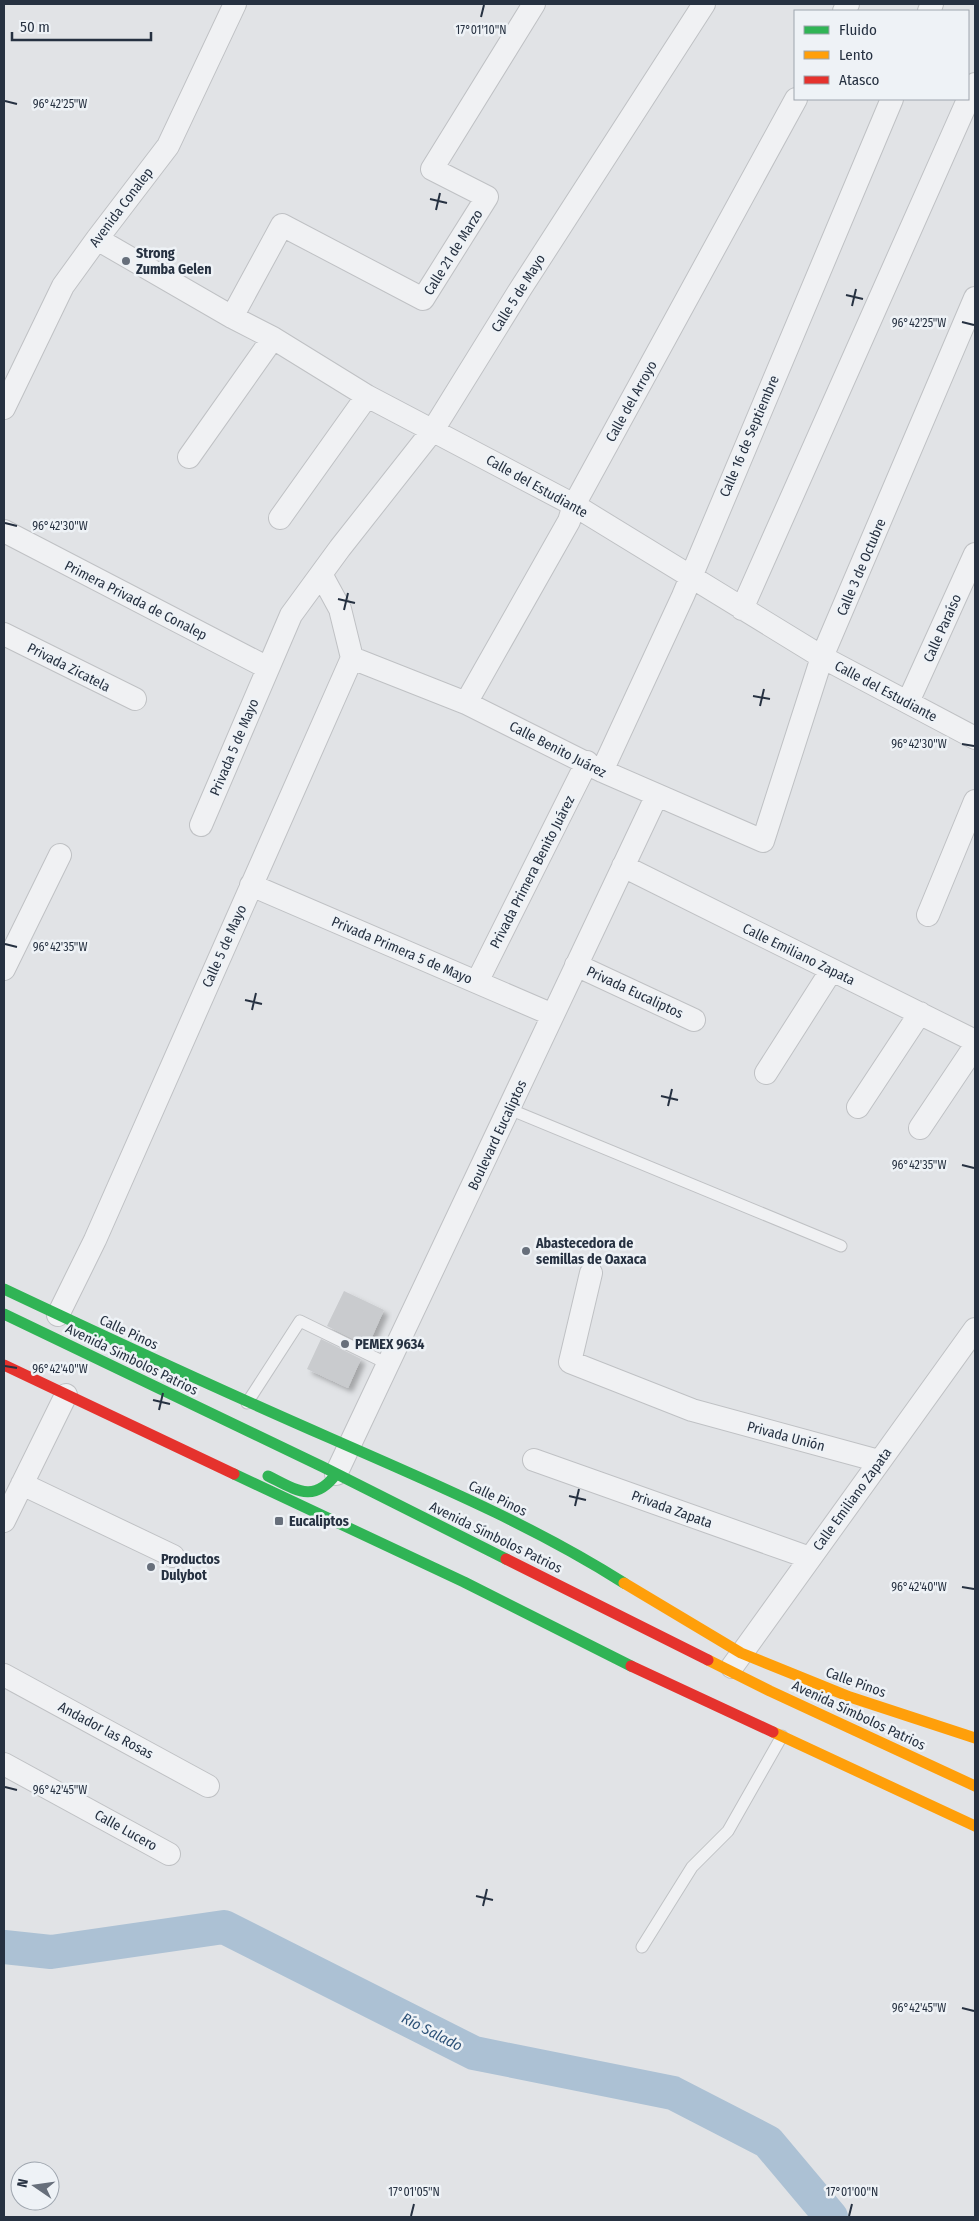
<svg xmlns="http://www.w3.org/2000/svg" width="979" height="2221" font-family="'Fira Sans Condensed',sans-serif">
	<defs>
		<filter id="shadow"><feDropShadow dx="4.5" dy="4.5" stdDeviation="2.5" flood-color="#0004"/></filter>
	</defs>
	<rect width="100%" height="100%" fill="#e1e3e6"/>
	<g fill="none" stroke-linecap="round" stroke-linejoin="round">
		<path stroke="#acc1d4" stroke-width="34" d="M 4,1947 L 51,1952 L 224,1927 L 474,2053 L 673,2093 L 768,2142 L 831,2217"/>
	</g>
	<path fill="#c9cbce" filter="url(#shadow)" d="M 344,1291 L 384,1310 L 368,1346 L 327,1326 Z
		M 321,1339 L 361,1359 L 348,1388 L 307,1369 Z"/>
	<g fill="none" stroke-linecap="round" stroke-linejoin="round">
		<g stroke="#bfc1c4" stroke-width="13">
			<path id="lane" d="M 509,1109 L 841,1246
				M 247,1403 L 300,1321 L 388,1364
				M 642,1947 L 692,1867 L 728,1831 L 782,1736"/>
		</g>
		<g stroke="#bfc1c4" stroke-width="24">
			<path id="street" d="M 844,11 L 848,4
				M 929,11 L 932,4
				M 97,239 L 232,317 L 273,338 L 367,396 L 574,505 L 822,657 L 975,738
				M 232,317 L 282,225 L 423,299 L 487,197 L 432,169 L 534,4
				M 4,408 L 63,286 L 97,239 L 168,146 L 235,4
				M 189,457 L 273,338
				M 280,518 L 367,396
				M 4,531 L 268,668
				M 742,609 L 975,84
				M 4,634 L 135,699
				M 352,658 L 466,703 L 602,771 L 763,841 L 822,657 L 975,298
				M 908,702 L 975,554
				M 466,703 L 569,521 L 574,505 L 796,99
				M 602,771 L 683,596 L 892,99
				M 201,825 L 291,615 L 340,548 L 433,430 L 521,288 L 704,4
				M 623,866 L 975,1041
				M 251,885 L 553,1015
				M 928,915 L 975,801
				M 576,965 L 694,1020
				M 4,969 L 60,855
				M 477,982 L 587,762
				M 766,1073 L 831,971
				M 858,1107 L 920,1013
				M 920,1128 L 975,1046
				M 591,1273 L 570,1362 L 692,1410 L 879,1461
				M 58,1315 L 95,1240 L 352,658 L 340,609 L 321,574
				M 534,1460 L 810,1558
				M 336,1474 L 657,795
				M 22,1484 L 173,1556
				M 4,1521 L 66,1395
				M 732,1667 L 975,1329
				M 4,1675 L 208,1786
				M 4,1764 L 169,1854"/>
		</g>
		<use href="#lane" stroke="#f0f1f3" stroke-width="11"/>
		<use href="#street" stroke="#f0f1f3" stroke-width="22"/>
		<path stroke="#30b455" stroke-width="11" d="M 4,1289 C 112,1340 220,1390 330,1438 C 430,1482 531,1524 624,1583
			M 4,1314 L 323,1467 L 506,1559
			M 234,1474 L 464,1582 L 631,1666
			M 268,1476 C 296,1490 314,1504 336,1474"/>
		<path stroke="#ff9f0a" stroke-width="11" d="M 624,1583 L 741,1653 L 850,1697 L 975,1738
			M 708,1660 L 770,1691 L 975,1786
			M 773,1732 L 975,1826"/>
		<path stroke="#e5322d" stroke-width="11" d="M 4,1365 L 234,1474
			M 506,1559 L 708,1660
			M 631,1666 L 773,1732"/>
	</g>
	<path fill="none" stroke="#263141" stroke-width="2" d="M 481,17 L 484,5M 5,101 L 17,104M 430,199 L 447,203M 436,210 L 440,193M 846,295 L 863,299M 852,306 L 856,289M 962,322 L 974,325M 5,523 L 17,526M 338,599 L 355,603M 344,610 L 348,593M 753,696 L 770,699M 760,706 L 764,689M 962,744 L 974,746M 5,944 L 17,947M 245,1000 L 262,1004M 252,1010 L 256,993M 661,1096 L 678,1100M 668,1106 L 672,1089M 962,1165 L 974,1168M 5,1366 L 17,1368M 153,1400 L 170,1404M 159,1410 L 163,1393M 569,1496 L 586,1500M 575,1506 L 579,1489M 962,1587 L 974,1589M 5,1787 L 17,1790M 476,1896 L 493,1900M 483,1906 L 487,1889M 962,2008 L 974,2011M 411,2216 L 414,2204M 849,2216 L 852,2204"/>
	<g fill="#676f7b" stroke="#eef2f6" stroke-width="2">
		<circle cx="126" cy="261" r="5"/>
		<circle cx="526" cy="1251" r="5"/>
		<circle cx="345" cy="1344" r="5"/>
		<rect x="274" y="1516" width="10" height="10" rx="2.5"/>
		<circle cx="151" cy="1567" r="5"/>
	</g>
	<g text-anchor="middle" stroke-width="5" stroke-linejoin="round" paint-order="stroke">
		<g font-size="14" fill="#263141" stroke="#eef2f6">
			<text transform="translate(121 207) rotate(-53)" y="5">Avenida Conalep</text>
			<text transform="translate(453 252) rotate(-58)" y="5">Calle 21 de Marzo</text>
			<text transform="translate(518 293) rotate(-58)" y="5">Calle 5 de Mayo</text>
			<text transform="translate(631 401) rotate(-61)" y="5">Calle del Arroyo</text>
			<text transform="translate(749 436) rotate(-67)" y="5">Calle 16 de Septiembre</text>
			<text transform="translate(537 486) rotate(29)" y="5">Calle del Estudiante</text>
			<text transform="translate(861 567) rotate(-67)" y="5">Calle 3 de Octubre</text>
			<text transform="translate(136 600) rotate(27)" y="5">Primera Privada de Conalep</text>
			<text transform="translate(942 628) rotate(-66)" y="5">Calle Paraíso</text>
			<text transform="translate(69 667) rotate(27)" y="5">Privada Zicatela</text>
			<text transform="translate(886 691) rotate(28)" y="5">Calle del Estudiante</text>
			<text transform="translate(234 747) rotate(-67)" y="5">Privada 5 de Mayo</text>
			<text transform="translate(558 749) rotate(27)" y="5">Calle Benito Juárez</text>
			<text transform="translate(532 872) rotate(-63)" y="5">Privada Primera Benito Juárez</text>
			<text transform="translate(224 946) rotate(-66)" y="5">Calle 5 de Mayo</text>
			<text transform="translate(402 950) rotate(23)" y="5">Privada Primera 5 de Mayo</text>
			<text transform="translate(799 954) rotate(26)" y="5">Calle Emiliano Zapata</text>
			<text transform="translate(635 992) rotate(25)" y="5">Privada Eucaliptos</text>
			<text transform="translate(497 1135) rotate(-65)" y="5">Boulevard Eucaliptos</text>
			<text transform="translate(129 1332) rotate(25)" y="5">Calle Pinos</text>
			<text transform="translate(132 1359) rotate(26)" y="5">Avenida Símbolos Patrios</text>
			<text transform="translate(786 1436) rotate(15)" y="5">Privada Unión</text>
			<text transform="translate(498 1498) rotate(26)" y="5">Calle Pinos</text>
			<text transform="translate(852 1499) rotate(-54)" y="5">Calle Emiliano Zapata</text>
			<text transform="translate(672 1509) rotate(20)" y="5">Privada Zapata</text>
			<text transform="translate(496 1537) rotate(26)" y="5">Avenida Símbolos Patrios</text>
			<text transform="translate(856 1682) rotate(20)" y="5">Calle Pinos</text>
			<text transform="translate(859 1715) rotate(25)" y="5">Avenida Símbolos Patrios</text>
			<text transform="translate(106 1730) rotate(28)" y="5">Andador las Rosas</text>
			<text transform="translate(126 1830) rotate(29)" y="5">Calle Lucero</text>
		</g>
		<g font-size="14" font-weight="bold" fill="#263141" stroke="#eef2f6" text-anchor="start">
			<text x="136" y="258">Strong<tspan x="136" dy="16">Zumba Gelen</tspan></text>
			<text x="536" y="1248">Abastecedora de<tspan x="536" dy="16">semillas de Oaxaca</tspan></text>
			<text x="355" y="1349">PEMEX 9634</text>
			<text x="289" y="1526">Eucaliptos</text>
			<text x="161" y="1564">Productos<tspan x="161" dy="16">Dulybot</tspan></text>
		</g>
		<g font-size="15" font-style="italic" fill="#2d5278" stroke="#eef2f6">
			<text transform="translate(432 2032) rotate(27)" y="5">Río Salado</text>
		</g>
	</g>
	<g font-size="12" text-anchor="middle" fill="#263141" stroke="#eef2f6" stroke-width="5" stroke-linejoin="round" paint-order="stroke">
		<text x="481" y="34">17°01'10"N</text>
		<text x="60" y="108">96°42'25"W</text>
		<text x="919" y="327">96°42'25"W</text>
		<text x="60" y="530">96°42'30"W</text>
		<text x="919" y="748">96°42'30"W</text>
		<text x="60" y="951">96°42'35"W</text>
		<text x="919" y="1169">96°42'35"W</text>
		<text x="60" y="1373">96°42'40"W</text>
		<text x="919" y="1591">96°42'40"W</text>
		<text x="60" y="1794">96°42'45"W</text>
		<text x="919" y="2012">96°42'45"W</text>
		<text x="414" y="2196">17°01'05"N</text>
		<text x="852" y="2196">17°01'00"N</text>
	</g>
	<rect width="979" height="2221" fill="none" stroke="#263141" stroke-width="10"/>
	<rect x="794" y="10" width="175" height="90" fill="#eef2f6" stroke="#9ea5ae"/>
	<rect x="804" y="26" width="25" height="8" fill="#30b455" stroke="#9ea5ae"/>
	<text x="839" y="35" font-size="15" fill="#263141">Fluido</text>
	<rect x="804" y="51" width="25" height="8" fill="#ff9f0a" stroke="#9ea5ae"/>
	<text x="839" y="60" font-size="15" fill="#263141">Lento</text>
	<rect x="804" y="76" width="25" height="8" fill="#e5322d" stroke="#9ea5ae"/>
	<text x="839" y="85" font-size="15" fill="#263141">Atasco</text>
	<g transform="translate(35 2186) rotate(283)"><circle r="24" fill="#eef2f6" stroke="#9ea5ae"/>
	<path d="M0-4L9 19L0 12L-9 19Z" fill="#676f7b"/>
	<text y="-8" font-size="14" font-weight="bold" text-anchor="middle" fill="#263141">N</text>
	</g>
	<path d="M12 32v8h139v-8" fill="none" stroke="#263141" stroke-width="2.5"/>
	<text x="20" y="32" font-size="15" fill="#263141" stroke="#eef2f6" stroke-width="4" paint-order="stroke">50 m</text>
</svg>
